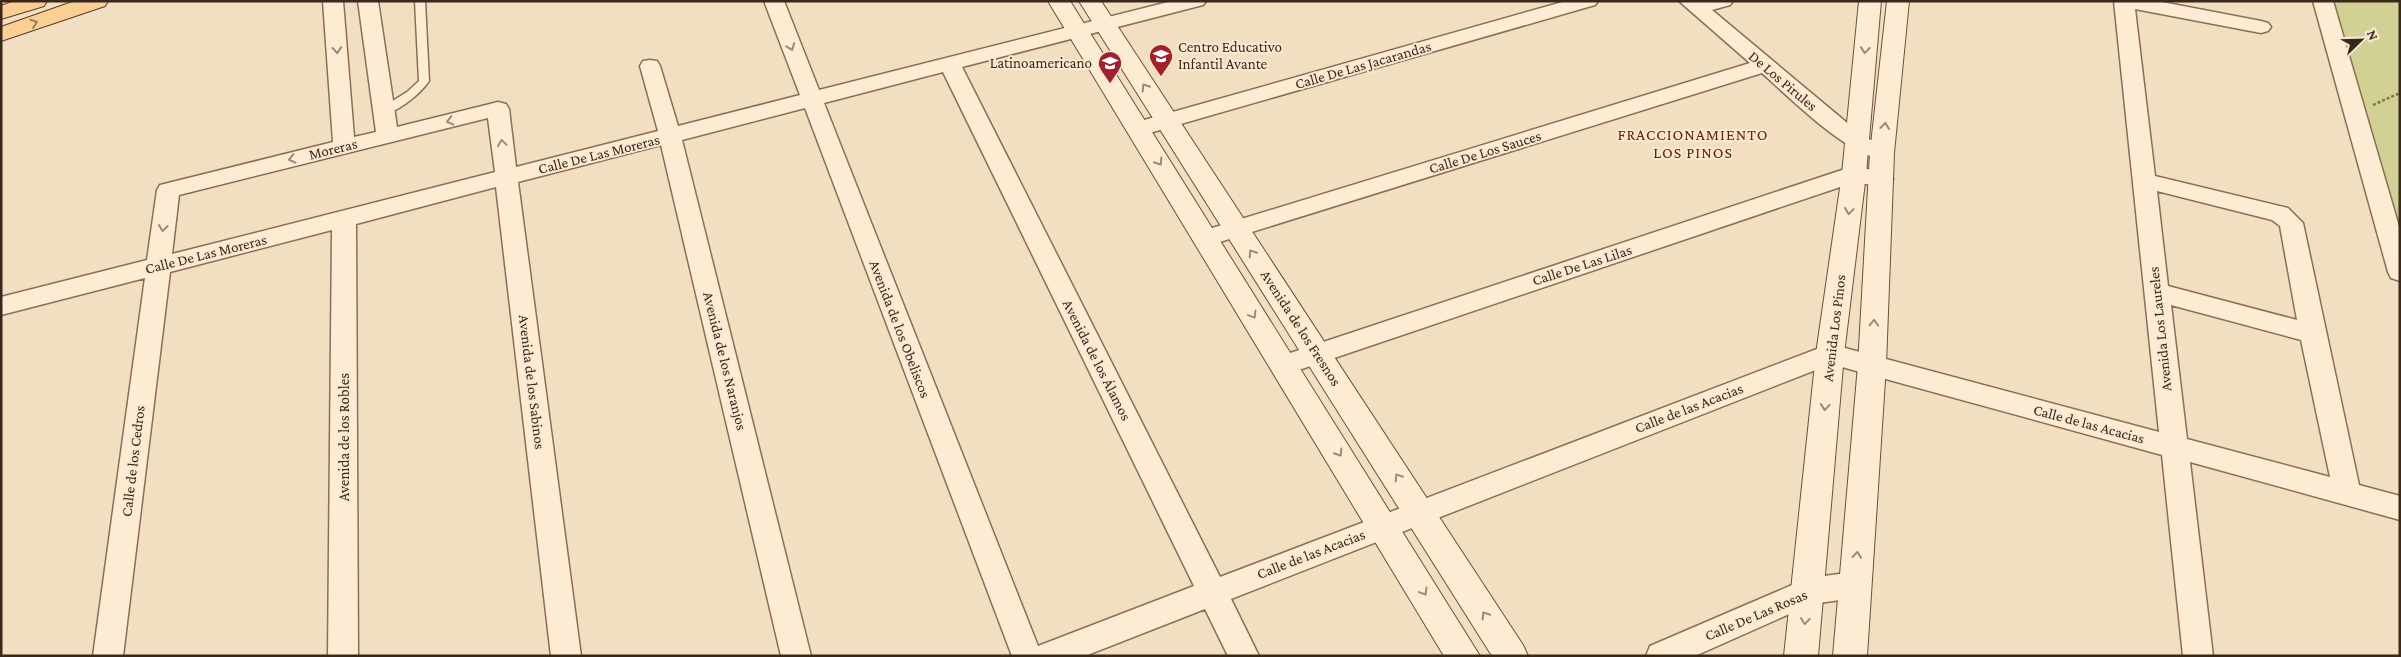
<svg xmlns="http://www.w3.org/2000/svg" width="2401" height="657" font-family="'Crimson Pro',serif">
	<rect width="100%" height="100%" fill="#f2dec0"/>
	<path fill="#d0d193" d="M 2323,1 L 2400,1 L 2400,272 Z"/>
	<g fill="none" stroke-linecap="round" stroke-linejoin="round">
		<g stroke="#8d6d56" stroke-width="3">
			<path id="lane" d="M 415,1 L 425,1 L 429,81 C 422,92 394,117 380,113 L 379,111 L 380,109 L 407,92 L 419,81 Z"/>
		</g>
		<g stroke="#8d6d56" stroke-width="3">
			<path id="street" d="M 323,1 L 343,1 L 354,137 L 376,132 L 358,1 L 378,1 L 397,127 L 498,102 L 506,104 L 509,109 L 516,167 L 658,131 L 640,66 L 643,61 L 650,60 L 657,61 L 660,66 L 678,126 L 800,95 L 764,1 L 784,1 L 819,90 L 1172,1 L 1206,1 L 1203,5 L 962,67 L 1220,577 L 1830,344 L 2159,432 L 2114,1 L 2157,1 L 2261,21 L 2268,23 L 2271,27 L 2268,31 L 2261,33 L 2135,9 L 2155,176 L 2288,208 L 2303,223 L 2359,485 L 2400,496 L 2400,520 L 2190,462 L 2213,656 L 2183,656 L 2162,455 L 1831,364 L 1231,599 L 1259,656 L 1228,656 L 1205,609 L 1085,656 L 1012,656 L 805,108 L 682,140 L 811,656 L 781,656 L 661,145 L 518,182 L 581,656 L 551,656 L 496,187 L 356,224 L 358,656 L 328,656 L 332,230 L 170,272 L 123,656 L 93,656 L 145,278 L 1,315 L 1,297 L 147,260 L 157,190 L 160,185 L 333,142 ZM 943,72 L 1194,586 L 1038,646 L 824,103 ZM 488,118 L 495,172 L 172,254 L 179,195 ZM 2157,191 L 2272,220 L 2280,226 L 2297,320 L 2168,286 ZM 2171,305 L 2301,340 L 2330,477 L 2187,439 Z
				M 1566,1 L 1598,1 L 1595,5 L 1146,134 L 1138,136 L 1130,134 L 1127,129 L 1130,124 Z
				M 1679,1 L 1733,1 L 1730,5 L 1712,10 L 1864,137 L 1890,148 L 1893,153 L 1890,158 C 1858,167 1787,95 1762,73 L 1207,246 L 1199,244 L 1195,238 L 1199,232 L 1750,63 Z
				M 2313,1 L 2333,1 L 2400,230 L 2400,281 L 2391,278 L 2388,272 Z
				M 1854,166 L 1890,174 L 1893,179 L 1890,184 L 1882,187 L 1855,182 L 1284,375 L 1275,372 L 1271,365 L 1275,358 Z
				M 1854,572 L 1864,576 L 1869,585 L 1864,594 L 1854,598 L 1812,604 L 1695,656 L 1646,656 L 1650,646 L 1799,582 L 1809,578 Z"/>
		</g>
		<g stroke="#6f4e39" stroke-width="2">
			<path id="secondary" d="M 1048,1 L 1070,1 L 1480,656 L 1444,656 Z
				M 1079,1 L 1101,1 L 1523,645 L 1528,656 L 1492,656 Z
				M 1859,1 L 1881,1 L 1866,174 L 1844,354 L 1818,656 L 1784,656 L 1816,354 L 1842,174 Z
				M 1887,1 L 1909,1 L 1894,153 L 1886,365 L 1867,656 L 1833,656 L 1858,365 L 1870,153 Z"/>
		</g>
		<g stroke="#5a3c2b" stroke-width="2">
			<path id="primary" d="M 14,1 L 47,1 L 44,6 L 1,19 L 1,6 Z
				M 75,1 L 108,1 L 105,6 L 1,41 L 1,27 Z"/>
		</g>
		<path stroke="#8d6d56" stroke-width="2.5" stroke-dasharray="3 2" stroke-linecap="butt" d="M 2373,105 L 2400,93"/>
		<use href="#lane" fill="#fcecd4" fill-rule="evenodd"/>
		<use href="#street" fill="#fcecd4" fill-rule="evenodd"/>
		<use href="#secondary" fill="#fcecd4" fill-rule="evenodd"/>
		<use href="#primary" fill="#f9cf94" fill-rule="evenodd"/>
	</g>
	<defs><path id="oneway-chevron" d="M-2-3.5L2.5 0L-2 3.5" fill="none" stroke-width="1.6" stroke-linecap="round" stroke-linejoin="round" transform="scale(1.25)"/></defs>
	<use stroke="#9a7c58" href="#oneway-chevron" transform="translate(34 23) rotate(-19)"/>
	<g stroke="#9c8a78">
		<use href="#oneway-chevron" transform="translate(791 47) rotate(69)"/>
		<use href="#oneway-chevron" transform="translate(337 50) rotate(85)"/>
		<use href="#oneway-chevron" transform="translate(1865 50) rotate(96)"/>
		<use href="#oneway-chevron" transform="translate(1145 87) rotate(-123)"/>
		<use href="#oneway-chevron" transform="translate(450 121) rotate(166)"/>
		<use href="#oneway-chevron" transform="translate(1885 126) rotate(-84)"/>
		<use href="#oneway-chevron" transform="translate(502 143) rotate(-98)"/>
		<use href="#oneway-chevron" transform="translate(292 159) rotate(166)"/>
		<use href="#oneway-chevron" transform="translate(1159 162) rotate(58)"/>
		<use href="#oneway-chevron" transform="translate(1849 211) rotate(98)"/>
		<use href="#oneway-chevron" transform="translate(163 228) rotate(97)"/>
		<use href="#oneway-chevron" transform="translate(1252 253) rotate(-123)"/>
		<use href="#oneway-chevron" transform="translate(1253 315) rotate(59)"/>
		<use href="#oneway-chevron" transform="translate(1874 323) rotate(-87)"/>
		<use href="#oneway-chevron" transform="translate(1825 407) rotate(95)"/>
		<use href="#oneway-chevron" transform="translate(1339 453) rotate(58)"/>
		<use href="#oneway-chevron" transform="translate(1398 477) rotate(-123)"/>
		<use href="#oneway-chevron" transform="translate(1857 555) rotate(-85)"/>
		<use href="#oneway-chevron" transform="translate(1424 592) rotate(59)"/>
		<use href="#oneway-chevron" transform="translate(1485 615) rotate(-122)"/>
		<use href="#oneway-chevron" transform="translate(1805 621) rotate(97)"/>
	</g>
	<defs>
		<g id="school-pin" transform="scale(1.25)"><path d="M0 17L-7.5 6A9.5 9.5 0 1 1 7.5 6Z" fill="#a2202e" stroke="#f9e9d0"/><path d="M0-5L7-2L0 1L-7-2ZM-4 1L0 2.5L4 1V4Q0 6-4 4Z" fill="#fff"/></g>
	</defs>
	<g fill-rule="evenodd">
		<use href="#school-pin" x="1161" y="56"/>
		<use href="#school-pin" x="1110" y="63"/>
	</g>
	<g text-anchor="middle" stroke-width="4" stroke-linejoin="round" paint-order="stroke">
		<g font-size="15" fill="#3b281c" stroke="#f9e9d0" text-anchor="start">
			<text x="1178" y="52">Centro Educativo<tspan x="1178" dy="17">Infantil Avante</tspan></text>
			<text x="1092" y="68" text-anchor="end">Latinoamericano</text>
		</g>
		<g font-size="15" fill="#3b281c" stroke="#f9e9d0">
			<text transform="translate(1363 65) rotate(-16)" y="5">Calle De Las Jacarandas</text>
			<text transform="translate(1783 81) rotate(40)" y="5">De Los Pirules</text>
			<text transform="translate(333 149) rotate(-14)" y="5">Moreras</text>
			<text transform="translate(1485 152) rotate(-17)" y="5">Calle De Los Sauces</text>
			<text transform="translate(599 154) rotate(-14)" y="5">Calle De Las Moreras</text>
			<text transform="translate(206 254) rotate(-14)" y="5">Calle De Las Moreras</text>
			<text transform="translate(1582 265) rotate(-18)" y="5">Calle De Las Lilas</text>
			<text transform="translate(1301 328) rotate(57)" y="5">Avenida de los Fresnos</text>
			<text transform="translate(1834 328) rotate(-83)" y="5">Avenida Los Pinos</text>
			<text transform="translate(900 329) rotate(69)" y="5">Avenida de los Obeliscos</text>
			<text transform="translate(2160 329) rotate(-96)" y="5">Avenida Los Laureles</text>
			<text transform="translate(1097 360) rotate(63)" y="5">Avenida de los Álamos</text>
			<text transform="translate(725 361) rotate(76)" y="5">Avenida de los Naranjos</text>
			<text transform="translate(532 382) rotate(83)" y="5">Avenida de los Sabinos</text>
			<text transform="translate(1689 408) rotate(-21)" y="5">Calle de las Acacias</text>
			<text transform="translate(2089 424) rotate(15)" y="5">Calle de las Acacias</text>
			<text transform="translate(344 437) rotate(-90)" y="5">Avenida de los Robles</text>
			<text transform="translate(133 461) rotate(-83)" y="5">Calle de los Cedros</text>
			<text transform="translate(1311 554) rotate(-21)" y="5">Calle de las Acacias</text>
			<text transform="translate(1756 615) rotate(-23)" y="5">Calle De Las Rosas</text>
		</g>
		<g font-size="16" letter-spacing="1" fill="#6c2017" stroke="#f9e9d0">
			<text x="1693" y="140">FRACCIONAMIENTO<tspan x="1693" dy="18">LOS PINOS</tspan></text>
		</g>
	</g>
	<rect width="2401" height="657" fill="none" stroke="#3b281c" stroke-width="5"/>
	<g transform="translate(2361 40) rotate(67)" stroke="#f9e9d0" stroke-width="4" paint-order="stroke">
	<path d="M0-4L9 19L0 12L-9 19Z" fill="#3b281c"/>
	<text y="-8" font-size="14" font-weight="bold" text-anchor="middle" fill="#3b281c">N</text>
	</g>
</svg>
